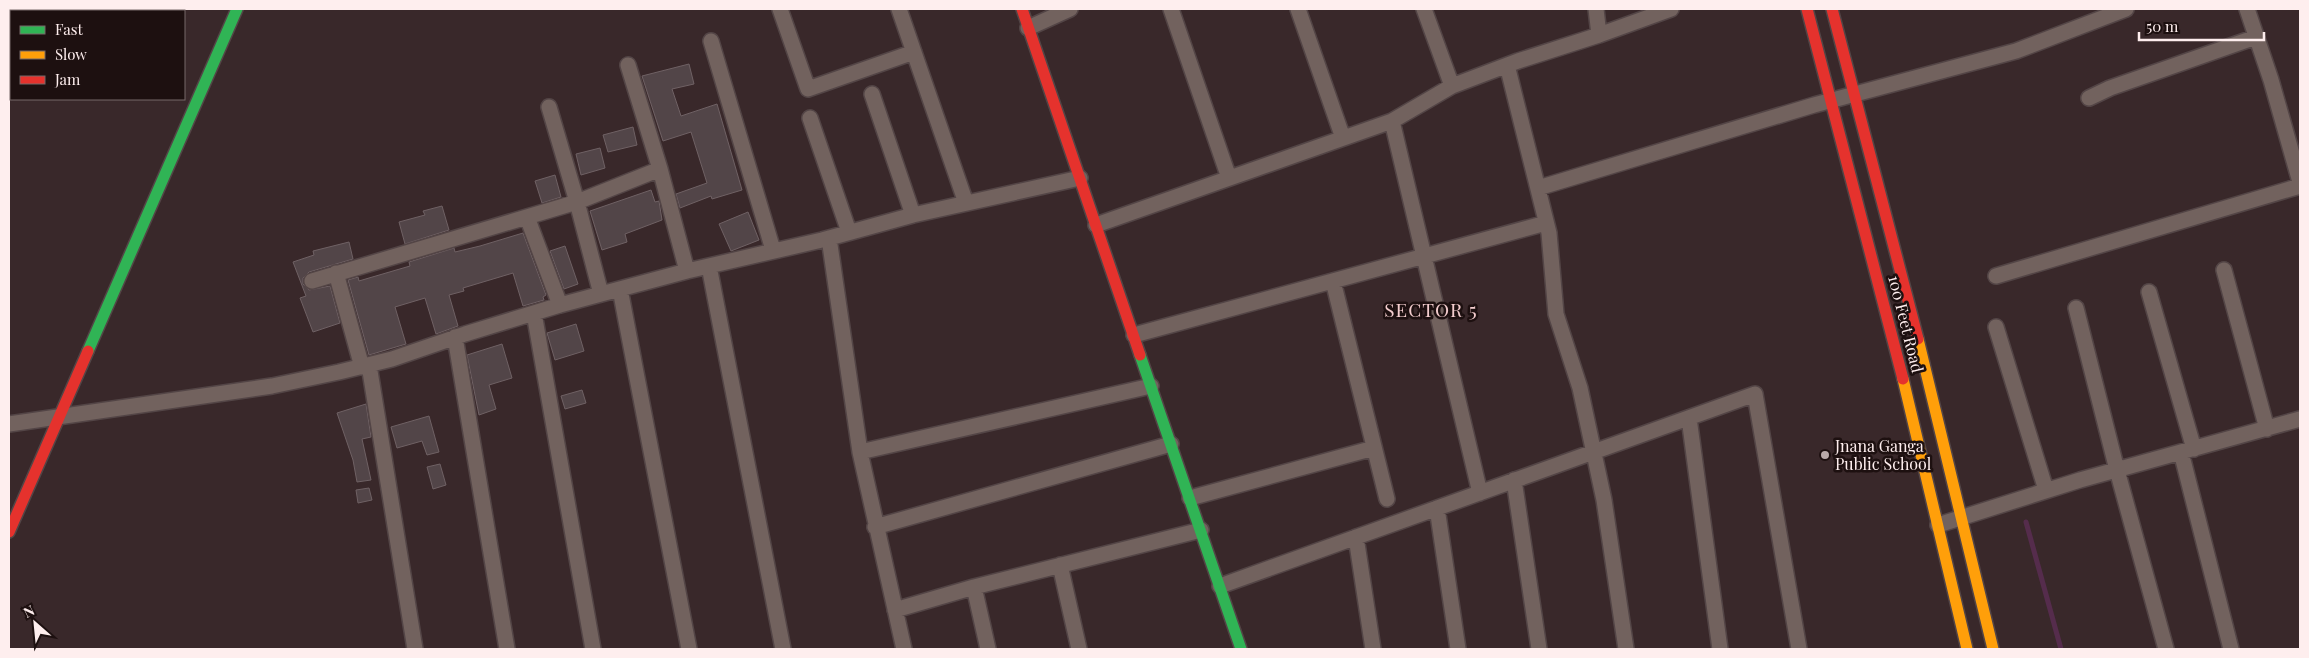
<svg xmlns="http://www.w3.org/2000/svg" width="2309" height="658" font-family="'Playfair Display',serif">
	<rect width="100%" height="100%" fill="#39282a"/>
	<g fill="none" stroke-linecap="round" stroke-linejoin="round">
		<path stroke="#552c4c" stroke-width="5" d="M 2026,522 L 2061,649"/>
	</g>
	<path fill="#524548" stroke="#6f6164" d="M 689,64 L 694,84 L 672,89 L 681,116 L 717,104 L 742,190 L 712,199 L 711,196 L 680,208 L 676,194 L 707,183 L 691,132 L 663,141 L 642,76 Z
		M 633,127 L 637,145 L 608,152 L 603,135 Z
		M 600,148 L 605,168 L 581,175 L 576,154 Z
		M 555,175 L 561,197 L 542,203 L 535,181 Z
		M 651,190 L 655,202 L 659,201 L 662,220 L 625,234 L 627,242 L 602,250 L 590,211 Z
		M 442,206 L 449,230 L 405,244 L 399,222 L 425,215 L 423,211 Z
		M 748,212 L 759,240 L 731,251 L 719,224 Z
		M 523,233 L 546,295 L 543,297 L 544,300 L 523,306 L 513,273 L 463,288 L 464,291 L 449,295 L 458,326 L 436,334 L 425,298 L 395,307 L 406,344 L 369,355 L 348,280 L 358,277 L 359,281 L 369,278 L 410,266 L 409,262 L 454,248 L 455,252 L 480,246 Z
		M 349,242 L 353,259 L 309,272 L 303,278 L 303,284 L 309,290 L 330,286 L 340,323 L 313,332 L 300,298 L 306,296 L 293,262 L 314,255 L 313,251 Z
		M 565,246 L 578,284 L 564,289 L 550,251 Z
		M 576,324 L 584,351 L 555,360 L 547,333 Z
		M 502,344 L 512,378 L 489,385 L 496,409 L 479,415 L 467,355 Z
		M 582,390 L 586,403 L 565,409 L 561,396 Z
		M 366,404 L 371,437 L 362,439 L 371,480 L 357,482 L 353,460 L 337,413 Z
		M 429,416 L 439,452 L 427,455 L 422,441 L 397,448 L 391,427 Z
		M 440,464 L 446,485 L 433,489 L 427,467 Z
		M 369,488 L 372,500 L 358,503 L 356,490 Z"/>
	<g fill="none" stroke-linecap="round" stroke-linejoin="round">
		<g stroke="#534546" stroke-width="18">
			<path id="street" d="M 780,9 L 808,89 L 914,52
				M 899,9 L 966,203
				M 1171,9 L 1229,178
				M 1298,9 L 1343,138
				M 1424,9 L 1452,86
				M 1596,9 L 1599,35
				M 2247,9 L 2271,80 L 2300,182
				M 1028,28 L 1070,9
				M 711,41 L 773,250
				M 628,65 L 660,169 L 687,271
				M 1507,65 L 1549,233 L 1556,314 L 1580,388 L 1604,500 L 1626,649
				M 872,94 L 913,215
				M 2089,98 L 2110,88 L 2256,37
				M 549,107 L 577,202 L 660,169
				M 810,118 L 849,232
				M 1392,121 L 1480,493
				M 1538,188 L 1814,105 L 2016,51 L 2126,9
				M 527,217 L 560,305
				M 1096,225 L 1392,121 L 1452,86 L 1518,61 L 1599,35 L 1671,9
				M 829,238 L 860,452 L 904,649
				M 709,266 L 783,649
				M 2224,270 L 2267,429
				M 336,273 L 362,367
				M 1996,276 L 2300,186
				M 312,281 L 577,202 L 601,294
				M 1333,281 L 1387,499
				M 620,289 L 689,649
				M 2149,292 L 2194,449
				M 2076,308 L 2117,470 L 2166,649
				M 534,313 L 593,649
				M 1996,327 L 2046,490
				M 1134,335 L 1546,223
				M 455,337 L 507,649
				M 369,365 L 415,649
				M 1689,418 L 1720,649
				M 9,424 L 272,386 L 339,372 L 392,359 L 465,334 L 560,305 L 687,271 L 822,240 L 913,215 L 1080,178
				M 860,452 L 1151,386
				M 2181,452 L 2231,649
				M 1514,480 L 1539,649
				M 1190,498 L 1374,448
				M 1437,508 L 1458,649
				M 1938,525 L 2080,480 L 2300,419
				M 875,527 L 1171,444
				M 1356,537 L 1373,649
				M 1060,565 L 1079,649
				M 1220,586 L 1755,394 L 1799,649
				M 974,587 L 988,649
				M 895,610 L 974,587 L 1201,530"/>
		</g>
		<g stroke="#534546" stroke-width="14">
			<path id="fast" d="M 88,351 L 237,9
				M 1140,355 L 1241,649"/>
		</g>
		<g stroke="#534546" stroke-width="14">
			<path id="slow" d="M 1918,339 L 1993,649
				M 1903,379 L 1967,649"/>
		</g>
		<g stroke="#534546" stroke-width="14">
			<path id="jam" d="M 1022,9 L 1140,355
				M 1807,9 L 1903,379
				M 1832,9 L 1918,339
				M 9,532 L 88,351"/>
		</g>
		<use href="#street" stroke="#72625e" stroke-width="15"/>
		<use href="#fast" stroke="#30b455" stroke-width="11"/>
		<use href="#slow" stroke="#ff9f0a" stroke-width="11"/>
		<use href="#jam" stroke="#e5322d" stroke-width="11"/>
	</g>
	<circle fill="#b9a9a9" stroke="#1d1010" stroke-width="2" cx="1825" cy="455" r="5"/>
	<g text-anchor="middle" stroke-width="5" stroke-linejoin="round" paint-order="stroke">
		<g font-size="16" fill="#feeeee" stroke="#1d1010">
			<text transform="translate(1906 324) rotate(76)" y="6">100 Feet Road</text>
		</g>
		<g font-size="16" fill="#feeeee" stroke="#1d1010" text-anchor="start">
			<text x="1835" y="452">Jnana Ganga<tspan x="1835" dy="18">Public School</tspan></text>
		</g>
		<g font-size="19" letter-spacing="1" fill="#f4cdce" stroke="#1d1010">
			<text x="1431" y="317">SECTOR 5</text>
		</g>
	</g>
	<rect width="2309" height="658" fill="none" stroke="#feeeee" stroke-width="20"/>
	<rect x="10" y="10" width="175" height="90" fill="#1d1010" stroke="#776969"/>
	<rect x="20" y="26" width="25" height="8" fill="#30b455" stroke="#776969"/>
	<text x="55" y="35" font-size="15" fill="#feeeee">Fast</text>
	<rect x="20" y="51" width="25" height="8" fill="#ff9f0a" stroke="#776969"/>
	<text x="55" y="60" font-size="15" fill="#feeeee">Slow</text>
	<rect x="20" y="76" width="25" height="8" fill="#e5322d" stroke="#776969"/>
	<text x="55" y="85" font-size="15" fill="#feeeee">Jam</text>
	<g transform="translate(35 623) rotate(333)" stroke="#1d1010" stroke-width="4" paint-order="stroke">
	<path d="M0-4L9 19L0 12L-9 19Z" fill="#feeeee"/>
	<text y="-8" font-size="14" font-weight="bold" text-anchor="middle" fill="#feeeee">N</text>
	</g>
	<path d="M2139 32v8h125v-8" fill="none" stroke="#feeeee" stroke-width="2.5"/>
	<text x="2146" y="32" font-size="15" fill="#feeeee" stroke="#1d1010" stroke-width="4" paint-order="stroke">50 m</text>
</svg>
